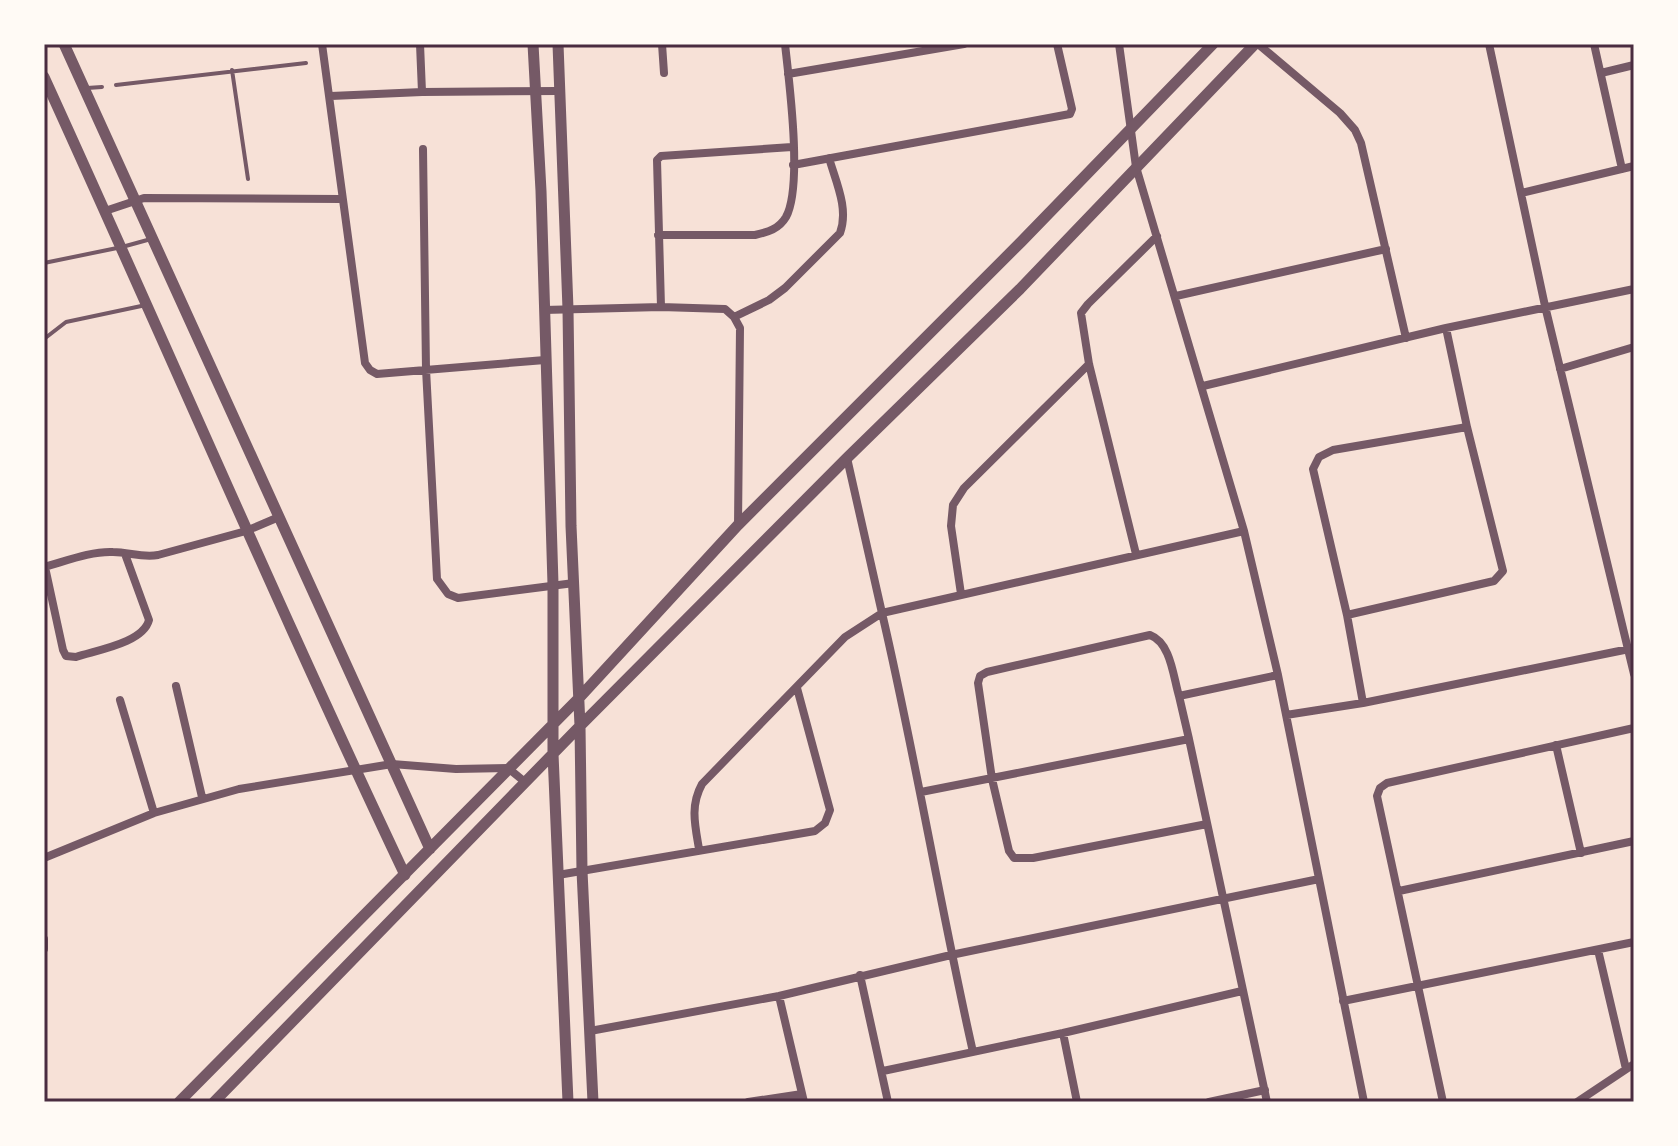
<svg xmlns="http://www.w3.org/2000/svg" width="1678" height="1146" font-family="'Fira Sans',sans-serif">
	<rect width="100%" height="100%" fill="#f7e1d7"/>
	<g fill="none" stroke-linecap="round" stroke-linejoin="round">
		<path stroke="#755966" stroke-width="4" d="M 232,70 L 248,179
			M 116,85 L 306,63
			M 87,88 L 102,87
			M 44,263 L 122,247 L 151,239
			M 44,339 L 66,322 L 146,305"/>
		<path stroke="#755966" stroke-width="8" d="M 322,44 L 365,363 L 370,370 L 377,374 L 545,360
			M 420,44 L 422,92
			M 662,44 L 664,73
			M 1119,44 L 1136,167 L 1244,531 L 1278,675 L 1364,1102
			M 1258,44 L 1340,113 L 1355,130 L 1361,143 L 1406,338
			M 1489,44 L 1545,306 L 1634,674
			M 1594,44 L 1622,169
			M 1601,73 L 1634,65
			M 788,74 L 964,44
			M 331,96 L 422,92 L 558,91
			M 423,149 L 426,369 L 437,579 L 448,594 L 458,598 L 574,583
			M 793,165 L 1070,114 L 1072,109 L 1057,44
			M 1521,193 L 1634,166
			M 105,211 L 144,198 L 341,199
			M 658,235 L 755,235 C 768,232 779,229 786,217 C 803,186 789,81 785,44
			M 1176,296 L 1386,249
			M 661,307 L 657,160 L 661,156 L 792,147
			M 544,310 L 661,307 L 725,309 L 734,317 L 740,328 L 738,525
			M 734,317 L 769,300 L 785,288 L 840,233 C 849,209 836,182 829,158
			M 1560,369 L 1634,347
			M 1203,386 L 1446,328 L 1634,289
			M 847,458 L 882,613 L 1244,531
			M 1136,554 L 1089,364 L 1081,313 L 1088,304 L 1157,236
			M 44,567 C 66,561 91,551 113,552 C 129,552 142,558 158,555 L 246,531 L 279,517
			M 45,567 L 63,650 L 66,656 L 76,657 C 97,650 143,643 149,620 L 125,554
			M 961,594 L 951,526 L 953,505 L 964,488 L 1089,364
			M 1347,615 L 1494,581 L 1503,571 L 1467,427 L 1446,328
			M 176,686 L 202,797
			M 1179,696 C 1173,676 1171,643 1150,635 L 987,672 L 980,676 L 978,683 L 992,779 L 1009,851 L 1014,858 L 1033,858 L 1207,824
			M 120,700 L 154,813
			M 1363,703 L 1347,615 L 1313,469 L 1319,457 L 1333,450 L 1467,427
			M 1286,715 L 1363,703 L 1634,648
			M 1189,739 L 1267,1102
			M 1556,745 L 1581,853
			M 921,792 L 1189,739 L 1179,696 L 1278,675
			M 699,849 C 695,825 690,806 702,784 L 845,637 L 882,613 C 916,759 940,906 973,1052
			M 44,858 L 154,813 L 239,789 L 392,764 L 456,769 L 508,768 L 525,782
			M 558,875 L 815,831 L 825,823 L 830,810 L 797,688
			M 1399,891 L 1634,841
			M 44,939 L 44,949
			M 1598,950 L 1626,1069
			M 860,975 L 888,1102
			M 779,996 L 804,1102
			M 1343,1001 L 1634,942
			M 590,1031 L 779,996 L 951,955 L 1319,879
			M 1063,1033 L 1077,1102
			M 883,1071 L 1063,1033 L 1242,991
			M 748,1102 L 802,1094
			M 1209,1102 L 1265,1090
			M 1443,1102 L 1377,796 L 1380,788 L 1387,783 L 1634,728
			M 1577,1102 L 1634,1064"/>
		<path stroke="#755966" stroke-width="11" d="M 64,44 L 430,849
			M 533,44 L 541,191 L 553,584 L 553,754 L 568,1102
			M 558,44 L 568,309 L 571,526 L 580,726 L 582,871 L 593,1102
			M 44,77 C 165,342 280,611 405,875
			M 179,1102 L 579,698 L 738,525 L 1021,242 L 1213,44
			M 214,1102 L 580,726 L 847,458 L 1020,289 L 1255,44"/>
	</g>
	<rect width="1678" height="1146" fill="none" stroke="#fffaf5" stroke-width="92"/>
	<rect x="46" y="46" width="1586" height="1054" fill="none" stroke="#4a2c40" stroke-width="3"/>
</svg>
